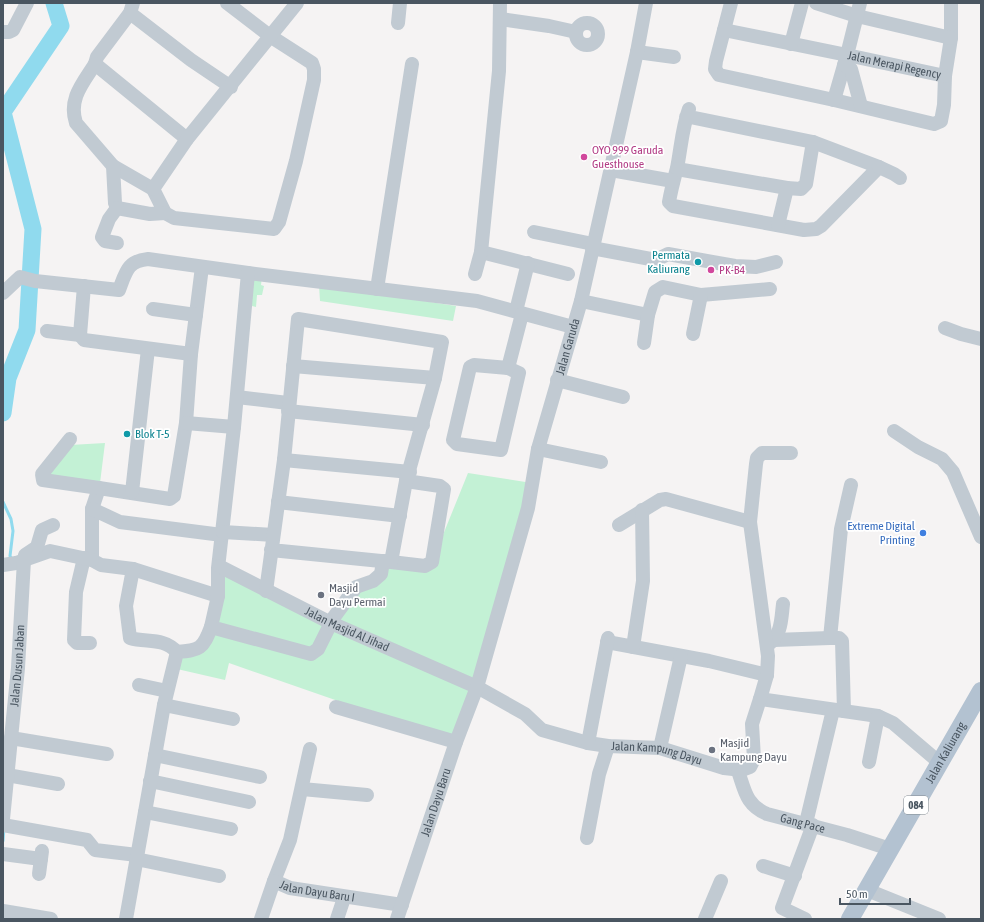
<svg xmlns="http://www.w3.org/2000/svg" width="984" height="922" font-family="'Asap Condensed',sans-serif">
	<rect width="100%" height="100%" fill="#f5f3f3"/>
	<path fill="#c3f1d5" d="M 249,275 L 262,276 L 261,285 L 264,286 L 262,295 L 257,295 L 256,307 L 248,305 Z
		M 319,285 L 456,306 L 453,321 L 320,301 Z
		M 105,443 L 100,483 L 45,475 L 70,445 Z
		M 468,473 L 532,483 L 456,742 L 229,663 L 225,680 L 177,669 L 179,659 L 200,653 L 220,568 L 333,620 L 383,561 L 432,562 Z"/>
	<g fill="none" stroke-linecap="round" stroke-linejoin="round">
		<path stroke="#90daee" stroke-width="3" d="M 3,502 L 11,519 L 13,531 L 10,556 L 12,559
			M 3,841 L 4,828"/>
		<path stroke="#90daee" stroke-width="17" d="M 3,413 L 8,378 L 27,330 L 33,229 L 3,112 L 61,26 L 54,3"/>
		<g stroke="#c1cad2" stroke-width="14">
			<path d="M 133,3 L 130,13 L 97,57 L 95,64 L 187,139"/>
			<path d="M 500,3 L 499,71 L 481,252 L 568,274"/>
			<path d="M 731,3 L 716,61 L 715,69 L 719,75 L 834,100 L 934,124 L 941,121 L 944,105 L 945,76 L 951,38 L 951,3"/>
			<path d="M 816,3 L 857,16 L 951,38"/>
			<path id="s1" d="M 860,3 L 847,55 L 945,76"/>
			<path d="M 130,13 L 191,60 L 231,87"/>
			<path d="M 500,19 L 549,26 L 576,32"/>
			<path d="M 398,23 L 400,3"/>
			<circle cx="587" cy="34" r="11"/>
			<path d="M 724,30 L 847,55 L 834,100"/>
			<path d="M 3,32 L 9,32 L 13,30 L 27,3"/>
			<path d="M 791,44 L 802,3"/>
			<path d="M 637,52 L 674,57"/>
			<path d="M 95,64 C 83,83 68,99 76,123 L 113,166 L 153,189 L 165,213 L 174,218 L 274,229 L 279,222 L 296,161 L 314,80 L 314,69 L 312,63 L 270,36 L 227,3"/>
			<path d="M 844,65 L 851,69 L 861,106"/>
			<path d="M 686,117 L 690,117 L 813,142 L 879,167 L 821,226 L 816,229 L 804,230 L 673,206 L 669,202 C 671,190 674,179 677,168 C 681,148 682,128 689,109"/>
			<path d="M 113,166 L 115,203 L 117,208 L 150,214 L 165,213"/>
			<path d="M 879,167 L 894,174 L 900,178"/>
			<path d="M 677,169 L 787,188"/>
			<path d="M 611,170 L 673,181"/>
			<path d="M 153,189 L 187,139 L 297,3"/>
			<path d="M 778,225 L 787,188 L 801,189 L 806,184 L 813,142"/>
			<path d="M 534,232 L 593,244"/>
			<path d="M 117,243 L 105,241 L 102,237 L 109,219 L 117,208"/>
			<path d="M 592,248 L 656,260 L 668,254 L 735,266 L 756,267 L 776,262"/>
			<path d="M 202,267 L 191,354 L 186,423 L 174,496 L 170,499 L 99,488 L 92,509 L 92,560 L 101,565 L 133,569 L 218,596"/>
			<path d="M 475,274 L 481,252"/>
			<path d="M 84,286 L 80,335 L 84,340 L 191,354"/>
			<path d="M 377,289 L 412,64"/>
			<path d="M 3,293 L 20,277 L 35,281 L 119,290 C 126,272 127,261 148,259 L 248,273 L 477,301 L 573,327"/>
			<path d="M 581,301 L 648,315 L 655,292 L 663,287 L 701,295 L 770,289"/>
			<path d="M 153,309 L 196,315"/>
			<path d="M 516,311 L 528,263"/>
			<path d="M 945,328 L 961,334 L 981,339"/>
			<path d="M 47,331 L 80,335"/>
			<path d="M 693,334 L 701,295"/>
			<path d="M 644,343 L 648,315"/>
			<path d="M 474,365 L 508,368 L 519,373 L 501,450 L 457,444 L 453,440 L 470,367 Z"/>
			<path d="M 293,366 L 435,378"/>
			<path d="M 508,368 L 522,314"/>
			<path d="M 557,380 L 623,397"/>
			<path d="M 237,397 L 288,403"/>
			<path d="M 288,411 L 423,425"/>
			<path d="M 186,423 L 234,427 L 248,273"/>
			<path d="M 234,427 L 218,568 L 218,596 L 211,627 L 311,654 L 318,649 L 334,617 L 356,587 L 373,581 L 381,574 L 383,561"/>
			<path d="M 894,431 L 918,447 L 942,459 L 953,472 L 981,537"/>
			<path d="M 70,439 L 42,474 L 43,480 L 99,488"/>
			<path d="M 538,449 L 601,462"/>
			<path d="M 284,460 L 410,472"/>
			<path d="M 132,492 L 148,349"/>
			<path d="M 278,502 L 400,516"/>
			<path d="M 92,509 L 120,522 L 222,535"/>
			<path d="M 619,525 L 660,500 L 666,499 L 750,522"/>
			<path d="M 223,532 L 273,535"/>
			<path d="M 84,558 L 76,592 L 74,640 L 77,643 L 90,643"/>
			<path d="M 391,562 L 425,566 L 432,562 L 444,489 L 440,486 L 406,481"/>
			<path d="M 3,565 L 16,563 L 50,551 L 92,560"/>
			<path id="s2" d="M 219,566 L 331,623 L 477,687 L 525,714 L 542,730 L 588,743 L 608,746 L 660,748 L 724,768 L 742,770 L 750,767 L 754,759 L 752,724 L 760,699 L 878,716 L 893,723 L 940,763"/>
			<path d="M 133,569 L 126,606 L 130,638 C 147,643 163,637 177,652"/>
			<path d="M 266,591 L 284,460 L 298,319 L 442,342 L 435,378 L 406,481 L 391,562 L 271,550"/>
			<path d="M 774,640 L 830,638"/>
			<path d="M 607,642 L 709,661 L 767,675"/>
			<path d="M 768,645 C 782,634 781,620 783,604"/>
			<path d="M 633,647 L 643,581 L 642,510"/>
			<path d="M 139,685 L 167,691"/>
			<path d="M 760,699 L 767,675 L 768,656 L 750,522 L 756,464 L 757,458 L 762,453 L 791,453"/>
			<path d="M 164,705 L 233,719"/>
			<path d="M 336,707 L 456,742"/>
			<path d="M 844,711 L 842,641 L 839,638 L 830,638 L 841,529 L 851,485"/>
			<path d="M 11,738 L 107,754"/>
			<path d="M 588,743 L 608,638"/>
			<path d="M 660,748 L 681,656"/>
			<path d="M 155,755 L 260,777"/>
			<path d="M 869,762 L 878,716"/>
			<path id="s3" d="M 738,771 C 745,791 746,805 767,814 L 847,835 L 890,849"/>
			<path d="M 7,775 L 58,784"/>
			<path d="M 150,781 L 249,802"/>
			<path d="M 302,789 L 367,795"/>
			<path d="M 145,812 L 231,829"/>
			<path id="s4" d="M 3,819 L 18,668 L 24,560 L 25,555 L 37,547 L 42,530 L 53,525"/>
			<path d="M 806,823 L 833,710"/>
			<path d="M 3,825 L 87,840 L 95,850 L 137,855"/>
			<path d="M 587,838 L 599,774 L 608,746"/>
			<path d="M 3,854 L 41,859"/>
			<path d="M 136,859 L 219,876"/>
			<path d="M 763,866 L 795,876"/>
			<path d="M 39,874 L 42,851"/>
			<path d="M 274,881 L 290,840 L 310,749"/>
			<path d="M 867,890 L 939,919"/>
			<path d="M 3,911 L 51,919"/>
			<path d="M 126,919 L 164,705 L 177,652 C 200,650 203,649 211,627"/>
			<path id="s5" d="M 261,919 L 274,881 L 290,888 L 402,905"/>
			<path d="M 337,919 L 344,898"/>
			<path id="s6" d="M 397,919 L 456,742 L 477,687 L 528,508 L 538,449 L 581,301 L 637,52 L 646,3"/>
			<path d="M 705,919 L 721,881"/>
			<path d="M 805,919 L 782,908 L 813,825"/>
		</g>
		<path stroke="#b3c2d1" stroke-width="18" id="s7" d="M 850,919 L 981,691"/>
	</g>
	<g fill="#d1479c" stroke="#fff" stroke-width="1.5">
		<circle cx="584" cy="157" r="4"/>
		<circle cx="711" cy="270" r="4"/>
	</g>
	<g fill="#0f9aa8" stroke="#fff" stroke-width="1.5">
		<circle cx="698" cy="262" r="4"/>
		<circle cx="127" cy="434" r="4"/>
	</g>
	<circle fill="#3f7fe0" stroke="#fff" stroke-width="1.5" cx="923" cy="533" r="4"/>
	<g fill="#6b7280" stroke="#fff" stroke-width="1.5">
		<circle cx="321" cy="595" r="4"/>
		<circle cx="712" cy="750" r="4"/>
	</g>
	<g text-anchor="middle" stroke-width="3.5" stroke-linejoin="round" paint-order="stroke">
		<rect fill="#fff" stroke="#808990" stroke-width="1" x="904" y="796" width="24" height="18" rx="3"/>
		<g font-size="11" font-weight="bold" fill="#4a5661">
			<text x="916" y="809">084</text>
		</g>
		<g font-size="12" fill="#4a5661" stroke="#fff">
			<text dy="4" stroke="none"><textPath href="#s1" startOffset="102">Jalan Merapi Regency</textPath></text>
			<text dy="4" stroke="none"><textPath href="#s6" startOffset="598">Jalan Garuda</textPath></text>
			<text dy="4" stroke="none"><textPath href="#s2" startOffset="143">Jalan Masjid Al Jihad</textPath></text>
			<text dy="4" stroke="none"><textPath href="#s4" startOffset="154">Jalan Dusun Jaban</textPath></text>
			<text dy="4" stroke="none"><textPath href="#s7" startOffset="192">Jalan Kaliurang</textPath></text>
			<text dy="4" stroke="none"><textPath href="#s2" startOffset="481">Jalan Kampung Dayu</textPath></text>
			<text dy="4" stroke="none"><textPath href="#s6" startOffset="123">Jalan Dayu Baru</textPath></text>
			<text dy="4" stroke="none"><textPath href="#s3" startOffset="91">Gang Pace</textPath></text>
			<text dy="4" stroke="none"><textPath href="#s5" startOffset="85">Jalan Dayu Baru I</textPath></text>
		</g>
		<g font-size="12" fill="#b23c85" stroke="#fff" text-anchor="start">
			<text x="592" y="154">OYO 999 Garuda<tspan x="592" dy="14">Guesthouse</tspan></text>
			<text x="719" y="274">PK-B4</text>
		</g>
		<g font-size="12" fill="#0d838f" stroke="#fff" text-anchor="end">
			<text x="690" y="259">Permata<tspan x="690" dy="14">Kaliurang</tspan></text>
			<text x="135" y="438" text-anchor="start">Blok T-5</text>
		</g>
		<g font-size="12" fill="#366cbe" stroke="#fff" text-anchor="end">
			<text x="915" y="530">Extreme Digital<tspan x="915" dy="14">Printing</tspan></text>
		</g>
		<g font-size="12" fill="#5b616d" stroke="#fff" text-anchor="start">
			<text x="329" y="592">Masjid<tspan x="329" dy="14">Dayu Permai</tspan></text>
			<text x="720" y="747">Masjid<tspan x="720" dy="14">Kampung Dayu</tspan></text>
		</g>
	</g>
	<rect width="984" height="922" fill="none" stroke="#4a5661" stroke-width="8"/>
	<path d="M840 898v6h70v-6" fill="none" stroke="#4a5661" stroke-width="2"/>
	<text x="846" y="898" font-size="12" fill="#4a5661" stroke="#ffffff" stroke-width="3" paint-order="stroke">50 m</text>
</svg>
